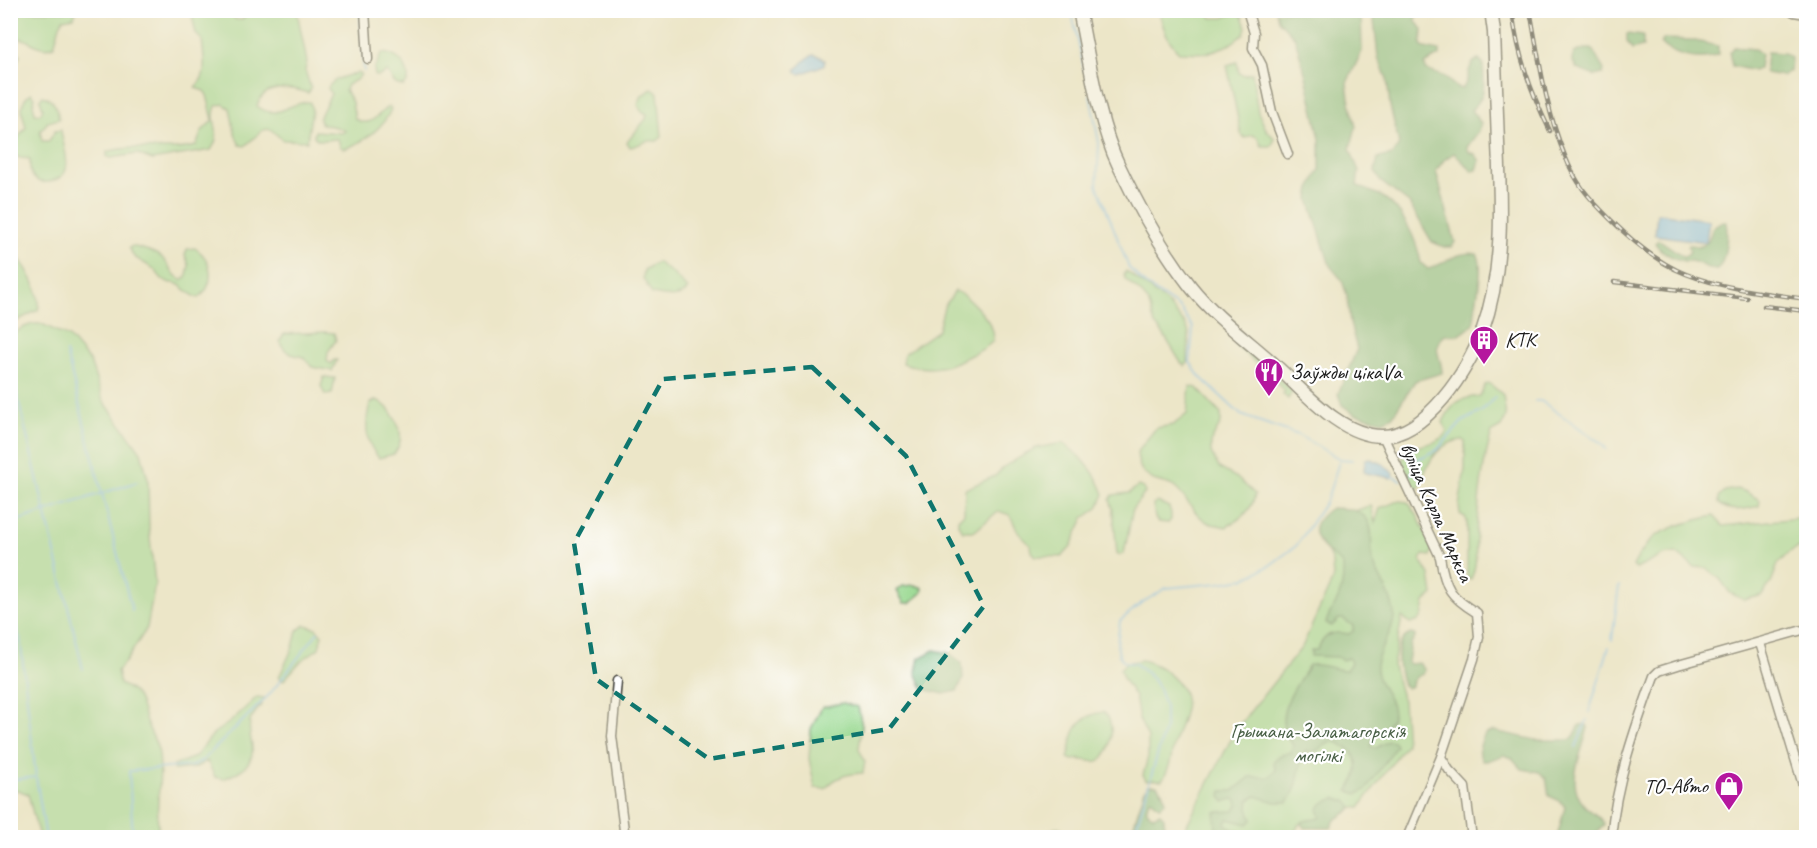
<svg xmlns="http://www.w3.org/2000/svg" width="1817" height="848" font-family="Caveat,sans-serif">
	<rect width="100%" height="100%" fill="#fff"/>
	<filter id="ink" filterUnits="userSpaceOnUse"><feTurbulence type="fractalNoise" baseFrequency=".0167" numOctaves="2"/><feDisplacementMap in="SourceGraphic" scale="12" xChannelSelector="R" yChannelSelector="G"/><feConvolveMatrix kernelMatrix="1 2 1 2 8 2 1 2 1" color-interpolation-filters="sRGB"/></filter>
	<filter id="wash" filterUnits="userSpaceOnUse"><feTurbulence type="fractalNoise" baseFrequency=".008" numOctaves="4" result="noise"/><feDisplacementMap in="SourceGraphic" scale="24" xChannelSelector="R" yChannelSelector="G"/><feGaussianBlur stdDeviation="1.35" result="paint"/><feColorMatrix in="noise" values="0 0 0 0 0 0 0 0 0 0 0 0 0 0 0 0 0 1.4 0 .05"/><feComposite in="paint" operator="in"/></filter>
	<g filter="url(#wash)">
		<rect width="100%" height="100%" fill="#ece6c8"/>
		<path fill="#98d88f" stroke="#5a7a56" stroke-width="1.5" d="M 23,11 L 76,11 L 74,17 L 63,19 L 60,25 L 54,46 C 41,52 32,41 20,38 L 16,43 L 16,49 L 20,55 L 17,62 L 11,66 L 11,22 Z
			M 191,11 L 231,11 L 235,19 L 241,20 L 252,11 L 297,11 L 307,62 L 305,70 L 311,89 L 308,93 C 290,87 263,84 257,106 C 278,122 288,101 310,102 L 312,110 L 307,141 L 283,140 L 270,129 L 263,130 L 245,146 L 240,145 C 233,135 233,120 230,108 L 223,104 L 216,106 C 209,124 224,131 211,150 L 152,160 L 137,154 L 111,158 L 107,157 L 107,152 C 136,143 167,154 196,146 L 202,131 L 213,120 L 207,95 L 204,91 L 195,88 C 198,83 202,80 203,75 C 206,68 203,49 202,40 L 196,34 Z
			M 1159,11 L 1208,11 L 1212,18 L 1223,18 L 1236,13 L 1242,16 L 1246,27 L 1244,34 L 1229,45 L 1207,53 L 1179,52 C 1168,42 1162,25 1159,11 Z
			M 382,53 C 397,54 409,65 408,81 L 404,86 C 392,86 393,79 387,72 L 379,76 L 375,76 L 374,69 Z
			M 1237,62 L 1239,73 L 1245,75 L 1252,73 L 1258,112 L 1266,129 L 1275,139 L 1271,146 L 1262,146 L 1257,137 L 1252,135 L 1245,138 L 1241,134 L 1227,65 Z
			M 358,73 L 361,74 L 358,79 L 347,85 L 345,90 L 352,102 L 355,119 C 372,129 378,113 389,106 L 391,109 C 384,128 362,143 344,149 L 340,146 L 338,139 C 330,138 319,144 314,136 L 315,131 L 342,133 L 345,131 C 338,125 328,127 320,123 L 319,118 L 331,94 L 328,88 C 334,77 347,76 358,73 Z
			M 652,89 L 658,93 L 662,137 L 657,141 C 642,139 641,146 630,147 L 627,142 L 646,119 L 647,114 L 641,111 L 638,105 L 642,95 Z
			M 31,93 L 35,97 L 33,104 L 35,113 L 40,114 L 43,109 L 40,99 L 42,96 C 54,98 57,108 59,119 L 48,122 L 40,131 L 42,141 L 49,141 L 55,131 L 61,130 C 62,142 69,157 66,169 C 64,180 42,187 34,178 C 29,173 30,166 30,159 L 20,158 L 14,155 C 12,138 19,139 26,127 C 22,113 18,102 31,93 Z
			M 132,246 C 142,249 154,251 161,257 C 170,264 171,275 182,280 L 187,276 L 189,265 L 185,255 L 187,249 L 195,248 C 213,260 216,283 199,298 C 187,295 181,281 170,283 L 162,279 L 154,269 L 134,257 L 129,248 Z
			M 11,251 C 24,260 43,294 38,310 L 11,324 Z
			M 657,262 L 672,273 L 688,289 C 679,301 665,296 652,294 L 643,278 L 644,270 Z
			M 1126,271 L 1166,302 L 1185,324 L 1189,333 L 1188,363 L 1185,366 L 1181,363 L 1164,335 L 1155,325 L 1148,301 L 1140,292 L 1125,279 L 1124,274 Z
			M 955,291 C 967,294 989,319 993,331 C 994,334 993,338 993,341 C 983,351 980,350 969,356 C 947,368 928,372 903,363 L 904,354 L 938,330 L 944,307 Z
			M 33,324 L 42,324 L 69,337 L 90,362 L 103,400 L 141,452 L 148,479 L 149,529 L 155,583 L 147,628 L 126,661 L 117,671 L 120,684 C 144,696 138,701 147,724 C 151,734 157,742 159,754 C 163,781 153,810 160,837 L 39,837 L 28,794 L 18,790 L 11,791 L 11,343 C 12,331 23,327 33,324 Z
			M 325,332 L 334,333 L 336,340 L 328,352 L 327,361 L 331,364 L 334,360 L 337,360 L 332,371 L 312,367 L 303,357 L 291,354 L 284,349 L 280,341 L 284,334 Z
			M 1239,342 L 1290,389 L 1292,392 L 1288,399 L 1283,394 L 1285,391 L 1235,344 Z
			M 324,377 L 335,378 L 332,394 L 325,395 L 321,386 Z
			M 1489,383 L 1503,395 L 1506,417 L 1501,427 L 1492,432 C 1482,465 1479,499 1476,533 C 1475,549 1478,565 1471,579 L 1468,579 L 1467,575 L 1467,521 L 1465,517 L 1460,514 L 1459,506 L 1465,469 L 1465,442 L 1462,440 C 1437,442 1425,467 1419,488 L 1415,489 C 1406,480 1395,461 1408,451 C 1420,442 1437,447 1447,432 L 1443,422 C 1452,403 1459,398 1480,396 L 1485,385 Z
			M 1190,386 L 1197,388 L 1221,414 L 1221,423 L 1211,441 L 1211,452 L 1219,468 L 1237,478 L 1255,494 C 1253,511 1240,519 1226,527 C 1220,525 1213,525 1207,522 C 1193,514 1187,497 1174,487 C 1164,480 1156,485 1145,474 C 1138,467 1138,461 1137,452 L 1156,428 L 1173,425 L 1187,414 Z
			M 377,400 C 390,406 405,430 399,445 C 398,448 396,451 394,454 L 379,458 C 364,442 365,423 370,403 Z
			M 1063,443 C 1082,457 1096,472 1104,494 L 1098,508 L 1084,518 L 1070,548 L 1062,557 L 1036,556 L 1032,552 L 1031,546 L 1018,532 L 1010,515 L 998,511 L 975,531 L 963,531 L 958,525 L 958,519 L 964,513 L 965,489 L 995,476 L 1005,466 L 1036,448 Z
			M 1138,486 L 1144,488 L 1145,493 L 1133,508 L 1124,554 L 1117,555 L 1113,509 L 1110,500 L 1113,495 L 1129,493 Z
			M 1736,489 L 1744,491 L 1760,500 L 1759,506 C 1746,509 1728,514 1719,503 L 1719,497 L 1725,491 Z
			M 1399,501 L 1408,502 L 1417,515 L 1433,549 L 1430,556 L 1423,555 L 1421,561 L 1430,575 L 1433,595 L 1425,602 L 1422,617 L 1417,622 L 1410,623 L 1402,617 L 1393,666 L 1403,701 L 1406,744 L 1360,807 L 1340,811 L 1328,823 L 1300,824 L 1290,837 L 1180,838 L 1237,728 L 1302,647 L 1333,579 L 1332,562 L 1320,534 L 1352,512 L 1371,505 L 1375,523 L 1380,508 Z
			M 1157,502 L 1169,507 L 1171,513 L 1171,520 L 1168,523 L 1158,522 L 1155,518 L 1153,505 Z
			M 1714,516 L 1723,526 L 1806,517 L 1806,544 L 1789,552 L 1778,564 L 1771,583 L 1762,595 L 1744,600 L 1730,593 L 1720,579 L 1706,568 L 1694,567 L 1676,553 L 1664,555 L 1636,569 L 1633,566 C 1638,556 1644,547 1652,539 C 1664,528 1698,519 1714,516 Z
			M 915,585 L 923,588 L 922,593 L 910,603 L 904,603 L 897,591 L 903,586 Z
			M 305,625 L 316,628 L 322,635 L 319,648 L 301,661 L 283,681 L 279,677 L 293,647 L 297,631 Z
			M 1142,660 C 1162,665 1190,685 1185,709 C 1183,720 1178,729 1175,740 C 1171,755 1171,768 1162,780 L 1146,780 L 1143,775 L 1148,757 L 1148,738 L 1139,719 L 1135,697 L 1123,678 L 1120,669 L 1126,663 Z
			M 257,697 L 264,698 C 262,708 252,713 250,722 C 248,731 251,738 252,746 C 255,765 239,772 224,779 L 215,777 L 207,761 L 194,768 L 174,770 L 174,765 L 195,757 L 214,733 L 230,722 Z
			M 843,703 L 858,707 L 862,726 L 859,749 L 865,761 L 863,773 C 847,774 836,776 825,789 L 815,788 L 809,759 L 811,729 L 822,707 Z
			M 1103,712 C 1116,720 1113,752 1100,760 C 1093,765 1082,757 1072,760 L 1068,758 C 1071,750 1071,743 1073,735 C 1078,721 1090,714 1103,712 Z
			M 1058,827 L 1063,829 L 1064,837 L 1041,837 L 1047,832 Z"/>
		<path fill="#7ab87a" stroke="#4b6a4b" stroke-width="1.5" d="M 1276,11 L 1361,11 L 1362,51 L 1347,83 L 1349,98 L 1356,127 L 1350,149 L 1359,171 L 1357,185 C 1366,191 1375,192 1383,197 C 1403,210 1417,240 1421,263 L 1428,269 C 1446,264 1457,250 1477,254 C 1486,266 1474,305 1474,323 C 1465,333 1459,337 1445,334 C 1430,350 1442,356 1442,373 L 1415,381 L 1392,417 L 1382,421 L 1355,414 L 1342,405 L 1338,394 L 1357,349 L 1350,323 L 1347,296 L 1342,280 L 1330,266 L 1309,199 L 1311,187 L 1320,169 L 1320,139 L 1306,76 L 1295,38 L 1278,20 Z
			M 1373,11 L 1422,11 L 1416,17 L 1416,22 L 1423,29 L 1421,46 L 1425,48 L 1440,51 L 1440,55 L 1425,64 L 1426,70 L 1445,77 L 1457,88 L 1462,89 C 1471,80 1465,66 1478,59 L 1483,64 C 1484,84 1487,96 1471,110 L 1481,124 L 1479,131 L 1467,147 L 1469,152 L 1475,154 L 1480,161 L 1477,170 L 1472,171 L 1454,153 L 1444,160 L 1436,171 L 1455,242 L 1452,247 L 1444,247 L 1432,242 L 1409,203 L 1380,181 L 1375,171 L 1378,158 L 1393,155 L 1399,144 L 1390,106 L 1387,79 L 1378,57 Z
			M 1627,34 L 1643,36 L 1643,47 L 1632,50 L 1627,42 Z
			M 1664,39 L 1691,40 L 1718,46 L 1718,55 C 1700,62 1673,57 1661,43 Z
			M 1734,47 L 1755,49 L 1761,54 L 1759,68 L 1754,71 L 1732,66 L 1729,52 Z
			M 1584,49 L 1592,49 L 1604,70 L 1603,74 L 1595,76 L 1577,69 L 1572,60 L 1574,53 Z
			M 1767,52 L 1784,53 L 1791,58 L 1790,71 L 1782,76 L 1765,73 Z
			M 1722,221 L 1726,222 C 1728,234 1726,262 1717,270 C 1707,270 1703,264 1694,262 C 1691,260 1687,262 1684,261 C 1673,259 1661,252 1655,243 L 1658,240 L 1661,241 L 1683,256 L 1687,255 L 1690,251 L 1688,245 L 1694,245 L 1697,247 C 1709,245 1709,238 1713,227 Z
			M 1331,508 C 1343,508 1361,508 1368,521 C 1374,531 1370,546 1372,558 C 1377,578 1395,597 1394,618 C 1393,634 1377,649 1376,666 C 1374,684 1397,699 1392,718 C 1388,730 1372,734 1371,747 L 1376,748 L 1388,741 L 1394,742 L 1396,746 L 1366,790 L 1358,794 L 1348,791 C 1359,775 1363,758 1345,747 C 1342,745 1339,743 1336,742 C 1327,740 1322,750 1315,751 C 1312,752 1309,751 1306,751 C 1296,765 1302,785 1288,802 L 1275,802 L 1256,796 L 1249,800 L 1248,808 L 1252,820 L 1248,824 L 1228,819 L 1226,824 L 1234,830 L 1246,834 L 1248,837 L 1200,837 L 1207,833 L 1215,833 C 1217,825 1214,820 1216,812 L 1234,811 L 1238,806 L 1237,800 L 1232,799 L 1224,802 L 1221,796 L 1222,791 L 1233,791 L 1250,777 L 1269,777 L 1276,770 L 1273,762 L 1279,756 L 1291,752 L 1293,745 C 1269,718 1294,690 1309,665 C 1323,663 1333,670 1346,670 L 1351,663 L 1349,658 L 1342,660 L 1337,657 L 1311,656 L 1311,650 L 1317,650 C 1325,633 1332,631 1349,634 L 1353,631 L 1353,626 L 1343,619 L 1339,619 L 1332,626 L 1326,624 C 1327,616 1331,612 1335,605 C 1342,592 1344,580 1343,565 C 1323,546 1297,532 1331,508 Z
			M 1411,634 L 1415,635 L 1415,638 L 1411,643 L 1408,662 L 1410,664 L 1419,663 L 1425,670 L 1423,674 C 1416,676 1412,679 1412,686 L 1407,688 L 1403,685 C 1398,671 1392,640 1411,634 Z
			M 934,650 L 949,653 L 962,663 L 963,679 L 957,691 L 944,694 L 923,689 L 916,672 L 919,658 Z
			M 1586,724 L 1588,727 C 1583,753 1564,781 1584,805 C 1590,812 1602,817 1604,825 L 1593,837 L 1557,837 L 1565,807 L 1560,801 L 1549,796 L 1546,778 L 1539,772 L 1522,769 L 1512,758 L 1504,755 L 1487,761 L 1482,761 C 1477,751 1480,743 1485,734 L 1494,731 L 1536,740 L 1570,740 L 1574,736 L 1580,725 Z
			M 1148,785 L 1157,785 L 1163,793 L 1166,801 L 1160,807 L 1151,799 L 1147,805 L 1147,811 L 1153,816 L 1160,813 L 1164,817 L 1165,829 L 1162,837 L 1130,837 L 1144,792 Z
			M 1335,798 L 1348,801 L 1352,809 L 1335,820 L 1331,828 L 1304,828 L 1302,822 C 1309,818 1316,821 1321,817 L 1318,809 L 1323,803 Z"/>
		<path fill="#75b8eb" stroke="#486a84" stroke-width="1.5" d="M 814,55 L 821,57 L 825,60 L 824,65 L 801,74 L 796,73 L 796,69 C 803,65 804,58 814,55 Z
			M 1657,213 L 1709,220 L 1706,242 L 1655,235 Z
			M 1368,458 L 1383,464 L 1394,474 L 1391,478 L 1366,473 L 1364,471 L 1365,460 Z"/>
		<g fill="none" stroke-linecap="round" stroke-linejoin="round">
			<path stroke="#75b8eb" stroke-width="2" d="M 360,10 L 364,71
				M 1071,10 L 1085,72
				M 1090,95 L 1099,143 L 1097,185 L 1129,268 L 1146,285 L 1180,308 L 1193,328 L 1190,362 L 1199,376 L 1241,415 L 1298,435 L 1340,459 L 1352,460
				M 66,352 L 132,611
				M 15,386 L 83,669
				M 1535,401 L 1541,401 L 1601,443 L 1606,449
				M 1411,475 L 1418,459 L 1437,450 L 1462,422 L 1482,411 L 1495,397
				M 1390,476 L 1401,480
				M 10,523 L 137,482
				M 10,611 L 20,638 L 36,777 L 46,838
				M 1612,640 L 1619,586
				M 1589,712 L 1609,647
				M 1576,747 L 1587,720
				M 10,780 L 36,777
				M 1598,837 L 1599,838
				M 133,838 L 129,771 L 192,766 L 203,760 L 269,695 L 318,632
				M 1133,838 L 1165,729 L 1165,707 L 1159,689 L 1152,678 L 1136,664 L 1124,662 L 1119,655 L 1117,644 L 1120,621 L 1140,604 L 1166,588 L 1219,583 L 1243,579 L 1269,566 L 1296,546 L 1303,536 L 1327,499 L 1340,459"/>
		</g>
	</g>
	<g filter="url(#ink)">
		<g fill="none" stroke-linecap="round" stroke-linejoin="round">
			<g stroke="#3b3a36" stroke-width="11">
				<path id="minor" d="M 365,10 L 368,59
					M 1247,10 L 1254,33 L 1253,48 L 1262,65 L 1272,112 L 1288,154
					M 1383,436 L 1440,557 C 1445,588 1450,597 1477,613 L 1479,637 L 1474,659 L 1441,757 L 1407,838
					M 1760,643 L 1806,795
					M 617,681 L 612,736 L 625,838
					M 1441,757 L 1449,770 L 1465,787 L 1472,838
					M 1611,838 C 1616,782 1635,728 1654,676 L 1659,671 L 1678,665 L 1806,629"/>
			</g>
			<g stroke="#3b3a36" stroke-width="15">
				<path id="secondary" d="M 1079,10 C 1089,58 1098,123 1119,166 C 1139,208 1162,250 1191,287 C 1215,317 1247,340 1275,365 C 1304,391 1340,436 1382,436 C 1426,436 1469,369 1482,332 C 1504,271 1501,207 1498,143 C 1497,106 1495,69 1494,32 L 1491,10
					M 1794,10 L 1806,12"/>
			</g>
			<use href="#minor" stroke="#fff" stroke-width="8"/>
			<use href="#secondary" stroke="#fff" stroke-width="12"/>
			<g stroke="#1c1c1c" stroke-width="4.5">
				<path id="rail" d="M 1512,10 C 1518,56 1530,90 1550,131
					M 1530,10 C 1539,59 1546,111 1565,156 C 1576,184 1589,198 1609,218 C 1631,240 1657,263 1686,274 C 1724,289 1766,293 1806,299
					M 1614,282 L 1747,298
					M 1764,306 L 1806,311"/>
			</g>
			<use href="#rail" stroke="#fff" stroke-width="2" stroke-dasharray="7" stroke-linecap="butt"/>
		</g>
	</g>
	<path d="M0 0H1817V848H0ZM 812,367 L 906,456 L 984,606 L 889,729 L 709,759 L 596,679 L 574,543 L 663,379 Z" fill="#ece6c8" fill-opacity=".55" fill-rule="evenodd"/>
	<path fill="none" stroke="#0f766e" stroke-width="4.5" stroke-dasharray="12 8" stroke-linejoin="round" d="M 812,367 L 906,456 L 984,606 L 889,729 L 709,759 L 596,679 L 574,543 L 663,379 Z"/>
	<defs>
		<g id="building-pin" transform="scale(1.5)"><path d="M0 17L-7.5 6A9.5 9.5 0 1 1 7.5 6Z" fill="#b5179e" stroke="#fff"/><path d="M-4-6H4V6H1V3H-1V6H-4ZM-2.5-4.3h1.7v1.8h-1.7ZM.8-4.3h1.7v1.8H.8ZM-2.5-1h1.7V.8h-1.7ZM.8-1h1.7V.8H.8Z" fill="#fff"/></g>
		<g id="restaurant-pin" transform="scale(1.5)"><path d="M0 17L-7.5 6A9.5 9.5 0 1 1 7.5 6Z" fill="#b5179e" stroke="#fff"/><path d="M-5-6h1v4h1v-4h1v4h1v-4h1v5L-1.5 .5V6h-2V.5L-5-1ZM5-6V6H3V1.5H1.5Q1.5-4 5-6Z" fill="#fff"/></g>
		<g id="shop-pin" transform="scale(1.5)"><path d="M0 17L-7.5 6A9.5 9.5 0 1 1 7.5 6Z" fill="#b5179e" stroke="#fff"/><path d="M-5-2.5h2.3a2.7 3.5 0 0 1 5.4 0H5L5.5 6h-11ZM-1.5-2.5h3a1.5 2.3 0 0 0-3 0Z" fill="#fff"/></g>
	</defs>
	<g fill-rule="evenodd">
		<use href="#building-pin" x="1484" y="340"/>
		<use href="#restaurant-pin" x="1269" y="372"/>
		<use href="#shop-pin" x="1729" y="786"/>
	</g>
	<g text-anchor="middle" stroke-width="4.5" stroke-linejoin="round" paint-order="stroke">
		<g font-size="21" fill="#1c1c1c" stroke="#fff" text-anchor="start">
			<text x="1505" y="347">КТК</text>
			<text x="1290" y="379">Заўжды цікаVа</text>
			<text x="1708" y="793" text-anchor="end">ТО-Авто</text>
		</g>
		<g font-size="21" fill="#1c1c1c" stroke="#fff">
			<text transform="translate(1437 512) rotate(66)" y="7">вуліца Карла Маркса</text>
		</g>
		<g font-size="21" fill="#475e44" stroke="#fff">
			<text x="1318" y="738">Грышана-Залатагорскія<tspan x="1318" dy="24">могілкі</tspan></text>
		</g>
	</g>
	<rect width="1817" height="848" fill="none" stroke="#fff" stroke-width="36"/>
</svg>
